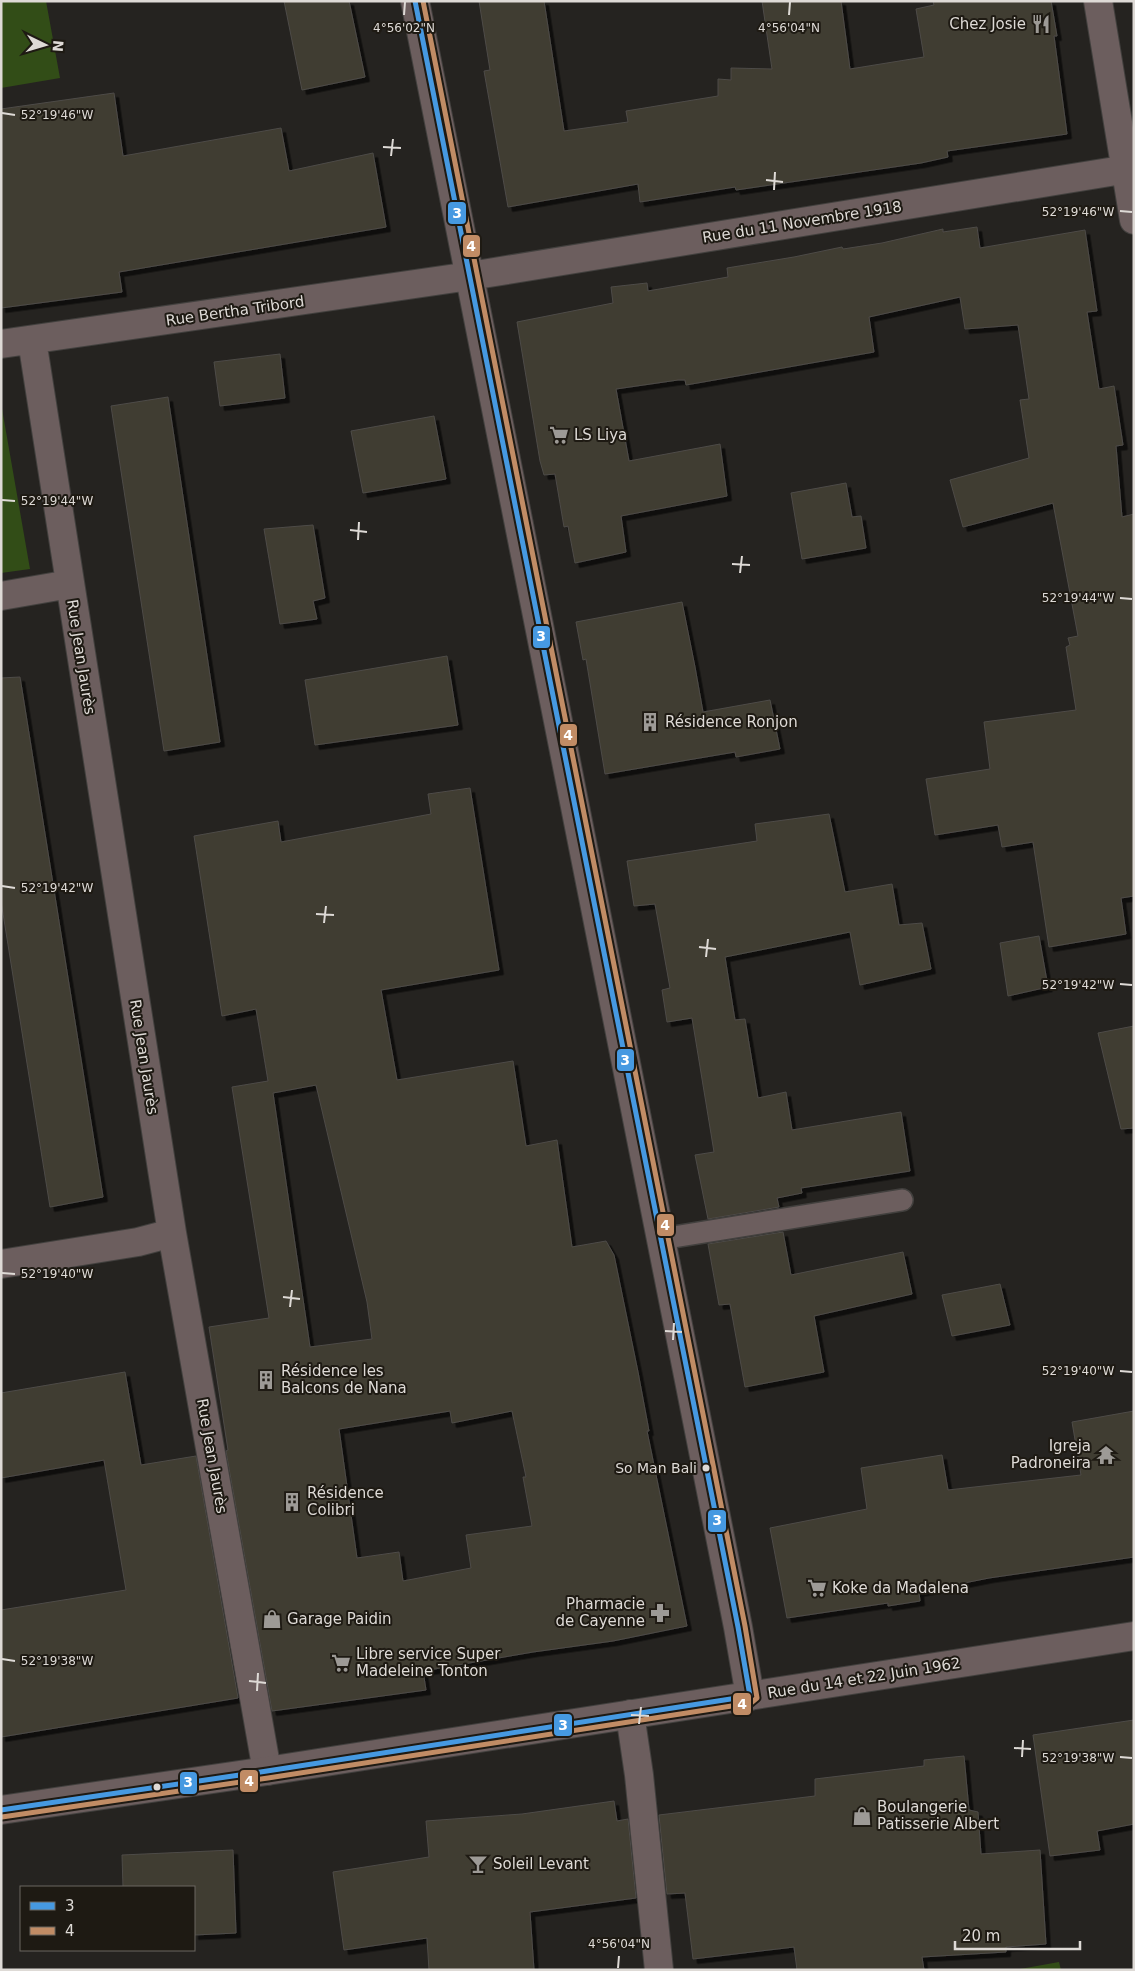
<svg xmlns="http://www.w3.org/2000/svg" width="1135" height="1971" font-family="'DejaVu Sans',sans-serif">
	<defs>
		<filter id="shadow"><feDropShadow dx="4.5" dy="4.5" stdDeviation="0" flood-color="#0009"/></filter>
	</defs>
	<rect width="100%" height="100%" fill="#252320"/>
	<path fill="#324d17" d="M 1,1 L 46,1 L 60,78 L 1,88 Z
		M 1,403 L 30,569 L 1,573 Z
		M 1059,1962 L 1061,1970 L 1015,1970 Z"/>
	<path fill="#413c30" stroke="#4d4b48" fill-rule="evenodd" filter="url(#shadow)" d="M 284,1 L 349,1 L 365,77 L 302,90 Z
		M 479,1 L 544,1 L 564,131 L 628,122 L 626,111 L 718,96 L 718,79 L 731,80 L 731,68 L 772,69 L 762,1 L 841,1 L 850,69 L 924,57 L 916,9 L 934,5 L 933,1 L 1051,1 L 1057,36 L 1054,36 L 1067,134 L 947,151 L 948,157 L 921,163 L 736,190 L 735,187 L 640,202 L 638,184 L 508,207 L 484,71 L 490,70 Z
		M 114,93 L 123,156 L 281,128 L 289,171 L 373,153 L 386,227 L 119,272 L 122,292 L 1,308 L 1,109 Z
		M 977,227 L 980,248 L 1085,230 L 1097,311 L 1087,312 L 1099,389 L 1114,386 L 1123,445 L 1116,446 L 1122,517 L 1134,514 L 1134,896 L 1121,898 L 1126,934 L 1049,947 L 1033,842 L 1002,847 L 998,825 L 935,835 L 926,779 L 990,769 L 984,722 L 1076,710 L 1066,647 L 1070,645 L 1068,638 L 1078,636 L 1053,503 L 963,527 L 950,480 L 1029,458 L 1020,400 L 1029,399 L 1018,325 L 965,329 L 960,297 L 869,317 L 874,352 L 686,385 L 685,380 L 678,380 L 616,389 L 629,461 L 720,444 L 727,496 L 621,516 L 626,552 L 575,563 L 568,526 L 564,527 L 555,474 L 544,475 L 540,461 L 517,322 L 613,303 L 611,287 L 647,283 L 648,291 L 728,277 L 727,268 L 794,257 L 842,247 L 843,249 L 882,243 L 943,229 L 943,232 Z
		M 280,354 L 285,398 L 220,406 L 214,362 Z
		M 168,397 L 220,742 L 164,751 L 111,406 Z
		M 434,416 L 446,479 L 363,493 L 351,431 Z
		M 846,483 L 852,517 L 861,516 L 866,548 L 802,559 L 791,493 Z
		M 313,525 L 325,598 L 313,601 L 317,619 L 280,624 L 264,529 Z
		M 682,602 L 695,667 L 703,712 L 770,700 L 780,749 L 736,757 L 735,752 L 605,774 L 586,659 L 583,660 L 576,622 Z
		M 447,656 L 458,725 L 315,745 L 305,680 Z
		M 20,677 L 103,1197 L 50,1207 L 1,901 L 1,678 Z
		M 470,788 L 499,970 L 381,990 L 397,1080 L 513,1061 L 526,1146 L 557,1140 L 572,1247 L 606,1241 L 614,1255 L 638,1372 L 649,1431 L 647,1431 L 687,1626 L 613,1641 L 533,1652 L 423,1671 L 426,1690 L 272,1711 L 226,1451 L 228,1450 L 209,1327 L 269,1318 L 232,1087 L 268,1081 L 256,1009 L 222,1016 L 194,836 L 278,821 L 281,842 L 431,814 L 428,794 ZM 316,1085 L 367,1302 L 372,1339 L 310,1347 L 273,1093 ZM 450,1411 L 452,1423 L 512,1411 L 526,1477 L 523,1477 L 532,1526 L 466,1535 L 471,1568 L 403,1581 L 399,1552 L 357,1558 L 339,1429 Z
		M 829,814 L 845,892 L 892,884 L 899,925 L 922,923 L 931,969 L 860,985 L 850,932 L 725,957 L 735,1020 L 745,1019 L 758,1098 L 786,1092 L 792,1130 L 901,1112 L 910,1171 L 801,1188 L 802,1193 L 777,1198 L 779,1207 L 708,1219 L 695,1155 L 714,1152 L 692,1018 L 667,1022 L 662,990 L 670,988 L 655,904 L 634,906 L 627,861 L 757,841 L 755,824 Z
		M 1039,936 L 1048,987 L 1008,996 L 1000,943 Z
		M 1134,1026 L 1134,1128 L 1121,1129 L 1098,1033 Z
		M 783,1232 L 791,1275 L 903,1252 L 912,1294 L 814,1316 L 824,1372 L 745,1387 L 730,1304 L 719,1305 L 708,1244 Z
		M 1000,1284 L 1010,1325 L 952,1336 L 942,1295 Z
		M 125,1372 L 141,1465 L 196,1456 L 238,1698 L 1,1737 L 1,1610 L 126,1590 L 104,1460 L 1,1478 L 1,1393 Z
		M 1134,1411 L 1134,1557 L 989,1578 L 919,1592 L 920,1601 L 888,1606 L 888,1603 L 787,1618 L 770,1528 L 867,1509 L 861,1468 L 942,1455 L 948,1490 L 1081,1475 L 1072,1422 Z
		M 1134,1720 L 1134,1824 L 1097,1831 L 1100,1850 L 1050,1856 L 1033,1735 Z
		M 964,1756 L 969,1810 L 978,1812 L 981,1854 L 1040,1850 L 1046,1944 L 1006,1947 L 1006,1952 L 922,1957 L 924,1970 L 797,1970 L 794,1947 L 693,1959 L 685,1893 L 667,1894 L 659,1815 L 815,1796 L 815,1779 L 924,1766 L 924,1760 Z
		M 614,1801 L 617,1821 L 628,1819 L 636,1898 L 530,1912 L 534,1970 L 429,1970 L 427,1938 L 344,1950 L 333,1872 L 429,1857 L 426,1821 L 522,1814 Z
		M 233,1850 L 236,1933 L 194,1935 L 194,1887 L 123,1887 L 122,1855 Z"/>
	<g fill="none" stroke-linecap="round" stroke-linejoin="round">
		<g stroke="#42403e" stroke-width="24">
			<path id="service" d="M 661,1239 L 902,1200"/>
		</g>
		<g stroke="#42403e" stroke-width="30">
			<path id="minor" d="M 415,1 L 738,1627 L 750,1696
				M 1098,1 L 1134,220
				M 32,340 L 172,1233 L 267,1771
				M 1,344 L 470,276 L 1134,168
				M 1,596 L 70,584
				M 1,1264 L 138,1242 L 172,1233
				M 630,1714 L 639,1775 L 659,1970"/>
		</g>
		<g stroke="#42403e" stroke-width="30">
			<path id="tertiary" d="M 1,1810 L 267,1771 L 1134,1636"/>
		</g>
		<use href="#service" stroke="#6c5e5e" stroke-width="21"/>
		<use href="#minor" stroke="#6c5e5e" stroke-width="28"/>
		<use href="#tertiary" stroke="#6c5e5e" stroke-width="28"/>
		<g stroke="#1e1a13" stroke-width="9">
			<path id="bus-1" d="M 415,1 L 738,1627 L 750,1696
				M 1,1810 L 267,1771 L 750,1696"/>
		</g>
		<g stroke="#1e1a13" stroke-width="9">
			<path id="bus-2" d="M 2,1817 L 268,1778 L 751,1703 L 757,1698 L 745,1626 L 423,1"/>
		</g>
		<use href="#bus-1" stroke="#4699e1" stroke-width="5"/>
		<use href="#bus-2" stroke="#c18c65" stroke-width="5"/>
	</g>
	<path fill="none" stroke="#dedad6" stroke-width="2" d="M 404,15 L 405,2M 789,15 L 790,2M 2,113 L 15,115M 383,147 L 401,148M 391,156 L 393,139M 766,180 L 783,182M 774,190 L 775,172M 1120,211 L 1132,212M 2,500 L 15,501M 350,530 L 367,532M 358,540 L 359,522M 732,564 L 750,565M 740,573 L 742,556M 1120,598 L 1132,599M 2,886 L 15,888M 316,914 L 334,915M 324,923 L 326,906M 699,947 L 716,949M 706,957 L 708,939M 1120,984 L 1132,985M 2,1273 L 15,1274M 283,1297 L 300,1299M 290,1307 L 292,1290M 665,1331 L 682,1332M 673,1340 L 674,1323M 1120,1371 L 1132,1372M 2,1659 L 15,1661M 249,1681 L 266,1683M 257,1691 L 258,1673M 631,1715 L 649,1716M 639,1724 L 641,1707M 1014,1748 L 1031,1749M 1022,1757 L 1023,1740M 1120,1757 L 1132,1758M 618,1968 L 619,1956"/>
	<defs>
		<g id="restaurant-bare" transform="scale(1.5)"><path d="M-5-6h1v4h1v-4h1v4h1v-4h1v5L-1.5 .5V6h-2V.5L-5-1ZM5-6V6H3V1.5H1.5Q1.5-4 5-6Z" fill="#9d9a96" stroke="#1e1a13" stroke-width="2.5" paint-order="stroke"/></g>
		<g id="supermarket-bare" transform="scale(1.5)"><path d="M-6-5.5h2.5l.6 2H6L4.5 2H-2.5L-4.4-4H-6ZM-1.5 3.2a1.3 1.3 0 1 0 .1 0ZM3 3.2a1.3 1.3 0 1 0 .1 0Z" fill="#9d9a96" stroke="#1e1a13" stroke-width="2.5" paint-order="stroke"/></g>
		<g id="building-bare" transform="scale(1.5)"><path d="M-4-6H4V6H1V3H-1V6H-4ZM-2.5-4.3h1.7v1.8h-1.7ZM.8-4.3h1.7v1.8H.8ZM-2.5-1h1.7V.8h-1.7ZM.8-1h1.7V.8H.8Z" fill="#9d9a96" stroke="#1e1a13" stroke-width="2.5" paint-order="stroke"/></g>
		<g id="temple-bare" transform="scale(1.5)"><path d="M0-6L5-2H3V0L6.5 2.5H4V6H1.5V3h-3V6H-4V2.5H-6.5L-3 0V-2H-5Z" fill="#9d9a96" stroke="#1e1a13" stroke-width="2.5" paint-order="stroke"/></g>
		<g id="pharmacy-bare" transform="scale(1.5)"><path d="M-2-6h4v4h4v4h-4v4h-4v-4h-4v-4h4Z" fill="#9d9a96" stroke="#1e1a13" stroke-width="2.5" paint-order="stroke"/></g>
		<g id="shop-bare" transform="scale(1.5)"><path d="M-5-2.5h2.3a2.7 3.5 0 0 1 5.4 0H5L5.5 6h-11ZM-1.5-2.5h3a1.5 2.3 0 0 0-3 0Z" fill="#9d9a96" stroke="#1e1a13" stroke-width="2.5" paint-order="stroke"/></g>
		<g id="bar-bare" transform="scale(1.5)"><path d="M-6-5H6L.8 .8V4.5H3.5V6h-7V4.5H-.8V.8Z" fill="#9d9a96" stroke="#1e1a13" stroke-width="2.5" paint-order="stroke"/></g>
	</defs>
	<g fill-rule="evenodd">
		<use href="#restaurant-bare" x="1041" y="24"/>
		<use href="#supermarket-bare" x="559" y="435"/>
		<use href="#building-bare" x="650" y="722"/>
		<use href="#building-bare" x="266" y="1380"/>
		<use href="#temple-bare" x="1106" y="1455"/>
		<use href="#building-bare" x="292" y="1502"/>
		<use href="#supermarket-bare" x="817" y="1588"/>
		<use href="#pharmacy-bare" x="660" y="1613"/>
		<use href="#shop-bare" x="272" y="1619"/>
		<use href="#supermarket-bare" x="341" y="1663"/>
		<use href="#shop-bare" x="862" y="1816"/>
		<use href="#bar-bare" x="478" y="1864"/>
	</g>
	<g fill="#dedad6" stroke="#1e1a13" stroke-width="2">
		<circle cx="706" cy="1468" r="4.5"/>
		<circle cx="157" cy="1787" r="4.5"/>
	</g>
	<g text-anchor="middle" stroke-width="4" stroke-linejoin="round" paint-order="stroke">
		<g font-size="14" fill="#dedad6" stroke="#1e1a13" text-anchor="end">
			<text x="697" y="1473">So Man Bali</text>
		</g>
		<g font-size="15" fill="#dedad6" stroke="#1e1a13" text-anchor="start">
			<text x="1026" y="29" text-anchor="end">Chez Josie</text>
			<text x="574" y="440">LS Liya</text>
			<text x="665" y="727">Résidence Ronjon</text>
			<text x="281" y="1376">Résidence les<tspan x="281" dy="17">Balcons de Nana</tspan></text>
			<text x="1091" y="1451" text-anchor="end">Igreja<tspan x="1091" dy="17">Padroneira</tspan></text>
			<text x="307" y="1498">Résidence<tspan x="307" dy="17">Colibri</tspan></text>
			<text x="832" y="1593">Koke da Madalena</text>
			<text x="645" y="1609" text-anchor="end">Pharmacie<tspan x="645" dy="17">de Cayenne</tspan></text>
			<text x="287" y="1624">Garage Paidin</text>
			<text x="356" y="1659">Libre service Super<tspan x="356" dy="17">Madeleine Tonton</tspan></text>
			<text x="877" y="1812">Boulangerie<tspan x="877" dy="17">Patisserie Albert</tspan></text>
			<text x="493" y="1869">Soleil Levant</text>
		</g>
		<g font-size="15" fill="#dedad6" stroke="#1e1a13">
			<text transform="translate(802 222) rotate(-9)" y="5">Rue du 11 Novembre 1918</text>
			<text transform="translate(235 311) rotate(-8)" y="5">Rue Bertha Tribord</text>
			<text transform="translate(81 657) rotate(81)" y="5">Rue Jean Jaurès</text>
			<text transform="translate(144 1057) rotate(81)" y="5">Rue Jean Jaurès</text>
			<text transform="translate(212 1456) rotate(80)" y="5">Rue Jean Jaurès</text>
			<text transform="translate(864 1678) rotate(-9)" y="5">Rue du 14 et 22 Juin 1962</text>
		</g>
	</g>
	<g font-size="12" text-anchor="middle" fill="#dedad6" stroke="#1e1a13" stroke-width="4" stroke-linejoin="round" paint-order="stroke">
		<text x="404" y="32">4°56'02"N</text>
		<text x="789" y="32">4°56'04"N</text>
		<text x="57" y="119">52°19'46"W</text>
		<text x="1078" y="216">52°19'46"W</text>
		<text x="57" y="505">52°19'44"W</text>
		<text x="1078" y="602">52°19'44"W</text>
		<text x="57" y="892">52°19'42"W</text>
		<text x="1078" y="989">52°19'42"W</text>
		<text x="57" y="1278">52°19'40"W</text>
		<text x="1078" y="1375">52°19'40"W</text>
		<text x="57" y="1665">52°19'38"W</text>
		<text x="1078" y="1762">52°19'38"W</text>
		<text x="619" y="1948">4°56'04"N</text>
	</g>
	<g stroke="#1e1a13" stroke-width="2">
		<rect x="447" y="201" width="20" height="24" rx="5" fill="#4699e1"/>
		<rect x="462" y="234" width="19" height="24" rx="5" fill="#c18c65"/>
		<rect x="532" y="625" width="19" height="24" rx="5" fill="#4699e1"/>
		<rect x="559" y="723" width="19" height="24" rx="5" fill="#c18c65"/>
		<rect x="616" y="1048" width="19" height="24" rx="5" fill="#4699e1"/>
		<rect x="656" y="1213" width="19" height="24" rx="5" fill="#c18c65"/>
		<rect x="707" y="1509" width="20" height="24" rx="5" fill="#4699e1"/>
		<rect x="732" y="1692" width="20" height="24" rx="5" fill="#c18c65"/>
		<rect x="553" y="1713" width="20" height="24" rx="5" fill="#4699e1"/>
		<rect x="239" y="1769" width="20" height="24" rx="5" fill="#c18c65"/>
		<rect x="179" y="1771" width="19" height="24" rx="5" fill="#4699e1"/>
	</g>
	<g font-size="14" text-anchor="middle" font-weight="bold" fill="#fff">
		<text x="457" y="218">3</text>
		<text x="471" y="251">4</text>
		<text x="541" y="641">3</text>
		<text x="568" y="740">4</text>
		<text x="625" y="1065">3</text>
		<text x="665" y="1230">4</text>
		<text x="717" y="1525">3</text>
		<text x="742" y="1709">4</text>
		<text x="563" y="1730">3</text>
		<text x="249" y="1786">4</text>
		<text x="188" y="1787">3</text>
	</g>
	<rect width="1135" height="1971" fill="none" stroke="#dedad6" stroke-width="5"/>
	<rect x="20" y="1886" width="175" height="65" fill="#1e1a13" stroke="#6b6761"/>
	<rect x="30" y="1902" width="25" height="8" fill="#4699e1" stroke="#6b6761"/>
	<text x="65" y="1911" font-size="15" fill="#dedad6">3</text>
	<rect x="30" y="1927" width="25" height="8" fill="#c18c65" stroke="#6b6761"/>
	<text x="65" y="1936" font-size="15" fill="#dedad6">4</text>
	<g transform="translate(45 45) rotate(95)" stroke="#1e1a13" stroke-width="4" paint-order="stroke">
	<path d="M0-4L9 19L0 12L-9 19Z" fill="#dedad6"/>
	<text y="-8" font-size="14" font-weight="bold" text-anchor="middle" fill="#dedad6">N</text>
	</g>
	<path d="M955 1941v8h125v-8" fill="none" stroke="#dedad6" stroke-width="2.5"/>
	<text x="962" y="1941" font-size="15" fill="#dedad6" stroke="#1e1a13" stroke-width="4" paint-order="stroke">20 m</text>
</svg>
